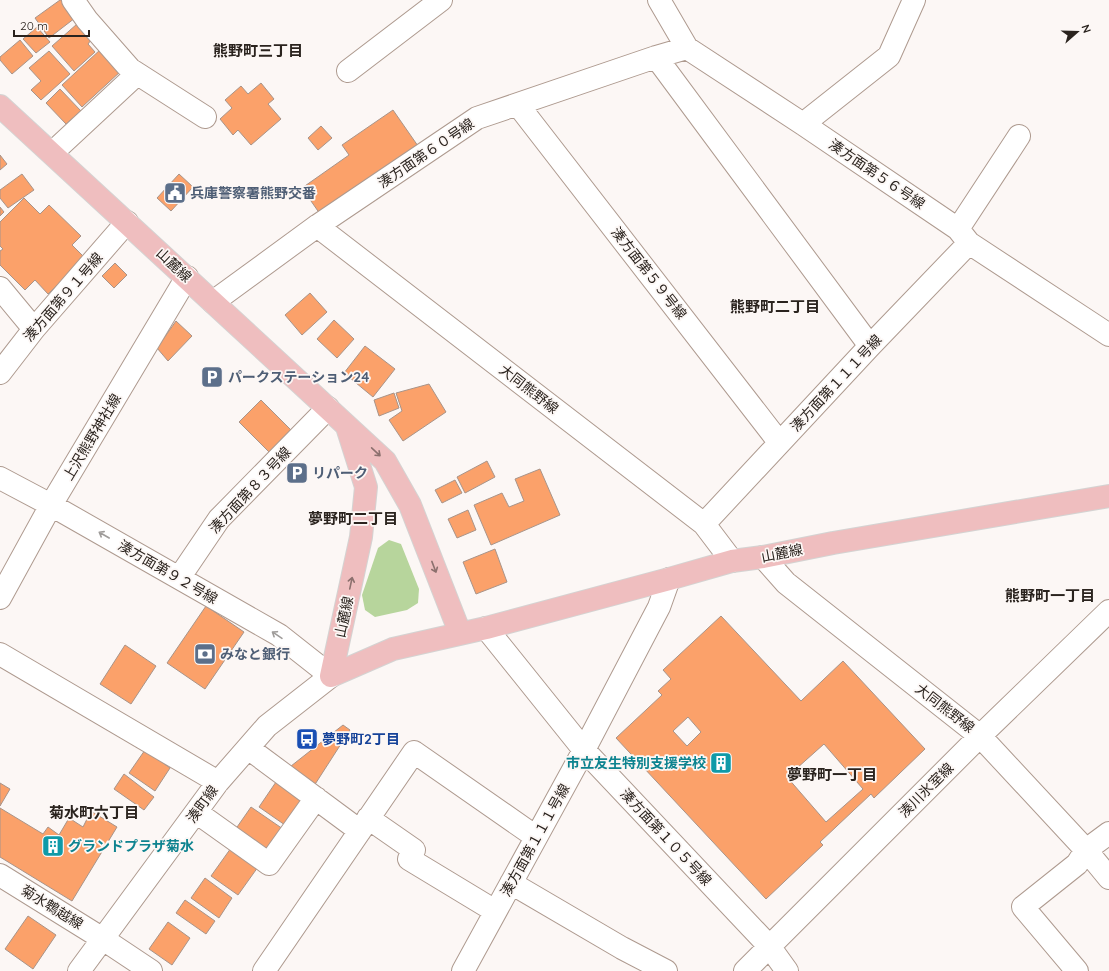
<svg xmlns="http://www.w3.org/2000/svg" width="1109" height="971" font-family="Quicksand,'Noto Sans JP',sans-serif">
	<rect width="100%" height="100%" fill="#fcf7f5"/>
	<path fill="#b7d59c" d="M 389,540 L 401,544 L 419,589 L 418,603 L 407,610 L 375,617 L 365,610 L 362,595 L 378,548 Z"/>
	<path fill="#fba16a" stroke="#a89489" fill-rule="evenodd" d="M 60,0 L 62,0 L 75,18 L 49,38 L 35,18 Z
		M 77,24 L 91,40 L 88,44 L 95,52 L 74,71 L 52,46 Z
		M 37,27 L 50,42 L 36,53 L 23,39 Z
		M 20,40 L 33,56 L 12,74 L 0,60 L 0,57 Z
		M 101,49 L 121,71 L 82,107 L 62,85 Z
		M 49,51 L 70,74 L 41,100 L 31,90 L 41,81 L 29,68 Z
		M 261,83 L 274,99 L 268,104 L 281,119 L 251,145 L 238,130 L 233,135 L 220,119 L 232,108 L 225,100 L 241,86 L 248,94 Z
		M 60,89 L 81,111 L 66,124 L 46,103 Z
		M 393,110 L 418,146 L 320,214 L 302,188 L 349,155 L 342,145 Z
		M 321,126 L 332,138 L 318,150 L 308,138 Z
		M 0,155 L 7,164 L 0,170 Z
		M 22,174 L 34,190 L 8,208 L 0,198 L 0,190 Z
		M 179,174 L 193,187 L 171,211 L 157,198 Z
		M 24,198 L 40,214 L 49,205 L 81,236 L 72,245 L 85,258 L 48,294 L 35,280 L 25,290 L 0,265 L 0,251 L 3,249 L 0,246 L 0,222 Z
		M 0,207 L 4,212 L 0,216 Z
		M 115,263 L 127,275 L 114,288 L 102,276 Z
		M 310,293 L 327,312 L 302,335 L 285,315 Z
		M 334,320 L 354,339 L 337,358 L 317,339 Z
		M 176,321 L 192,336 L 168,361 L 157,348 Z
		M 365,346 L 395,369 L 373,397 L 344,373 Z
		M 429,384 L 446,412 L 403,441 L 389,420 L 402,411 L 396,393 Z
		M 394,393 L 399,408 L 379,416 L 374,400 Z
		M 261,400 L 292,431 L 270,453 L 239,422 Z
		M 487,461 L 495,477 L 465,493 L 457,477 Z
		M 540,469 L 560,515 L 491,545 L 474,505 L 502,493 L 509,507 L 524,501 L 515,479 Z
		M 455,480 L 462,493 L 442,503 L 435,490 Z
		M 468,510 L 476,530 L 457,538 L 448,519 Z
		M 495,549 L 507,582 L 476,594 L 463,562 Z
		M 206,606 L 244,632 L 205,689 L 167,663 Z
		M 721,616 L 801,701 L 843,661 L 925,749 L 874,798 L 871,794 L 820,842 L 823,845 L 766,899 L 616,738 L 662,695 L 658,691 L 671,679 L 663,670 ZM 688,717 L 701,732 L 687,746 L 673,731 ZM 824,744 L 863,789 L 826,822 L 787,777 Z
		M 125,645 L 156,666 L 131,704 L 100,684 Z
		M 343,725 L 350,730 L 312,789 L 286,770 Z
		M 145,750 L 170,768 L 155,791 L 129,773 Z
		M 124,774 L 154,797 L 144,810 L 114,789 Z
		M 276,782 L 303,800 L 285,825 L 259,807 Z
		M 0,783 L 10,789 L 0,806 Z
		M 251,807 L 283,829 L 267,851 L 235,830 Z
		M 0,808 L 43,834 L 48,827 L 59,835 L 69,818 L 83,827 L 91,811 L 117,827 L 72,901 L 0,857 Z
		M 231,848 L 258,867 L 238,895 L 211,876 Z
		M 205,878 L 232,898 L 219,918 L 191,898 Z
		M 185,900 L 215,921 L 206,934 L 176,913 Z
		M 28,916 L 56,935 L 33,969 L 5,949 Z
		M 168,922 L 190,938 L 172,965 L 149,949 Z"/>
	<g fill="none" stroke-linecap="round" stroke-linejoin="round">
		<g stroke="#ae9a8f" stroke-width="24">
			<path id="minor" d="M 73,0 L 87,20 L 130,69 L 205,117
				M 659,0 L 687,48 L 803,124 L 958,229 L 969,243 L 1109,335
				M 656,57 L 870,346
				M 348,71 L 441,0
				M 518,105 L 779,442
				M 803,124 L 889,56 L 914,0
				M 52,153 L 137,74
				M 317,226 L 704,524 L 732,561
				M 958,229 L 1019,136
				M 0,288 L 34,329
				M 213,302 L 317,226 L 477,118 L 656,57 L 687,48
				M 0,373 L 34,329 L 127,222
				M 0,478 L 51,505 L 279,635 L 331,676 L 267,726 L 218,782 L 79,971
				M 704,524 L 870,346 L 969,243
				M 763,557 L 786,583 L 980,736 L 1086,850 L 1109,878
				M 179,578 L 219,519 L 328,408
				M 0,598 L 51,505 L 187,277
				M 486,628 L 584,750 L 769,946 L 787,971
				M 0,654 L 218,782
				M 248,748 L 360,831
				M 196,812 L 269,864 L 316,798
				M 368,818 L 414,850 L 409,859 L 495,911
				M 0,875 L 103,939 L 151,971
				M 511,883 L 622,948 L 666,971
				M 264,971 L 414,752 L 536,837
				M 463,971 L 584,750 L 659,607 L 669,579
				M 745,971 L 980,736 L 1109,611
				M 1077,971 L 1023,907 L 1077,864 L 1086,850 L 1109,833"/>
		</g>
		<g stroke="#d4d3d2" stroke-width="24">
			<path id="major" d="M 0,106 L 385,461 L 410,505 L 460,633
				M 331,676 L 393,649 L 486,628 L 669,579 L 732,561 L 763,557 L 833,543 L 1109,496
				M 331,676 L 361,537 L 366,487 L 347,427"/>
		</g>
		<use href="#minor" stroke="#fff" stroke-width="22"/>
		<use href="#major" stroke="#efbebf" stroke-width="22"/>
	</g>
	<defs><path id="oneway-shaft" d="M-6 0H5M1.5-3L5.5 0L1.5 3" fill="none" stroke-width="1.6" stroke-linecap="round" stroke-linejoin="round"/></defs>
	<g stroke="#8c706e">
		<use href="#oneway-shaft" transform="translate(376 452) rotate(43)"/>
		<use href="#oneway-shaft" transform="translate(434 567) rotate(69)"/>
		<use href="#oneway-shaft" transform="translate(351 583) rotate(-78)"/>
	</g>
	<g stroke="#9f9c9a">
		<use href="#oneway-shaft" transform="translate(104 535) rotate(-150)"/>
		<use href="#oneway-shaft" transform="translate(277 635) rotate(-146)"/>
	</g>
	<defs>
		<g id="civic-square" transform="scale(1.15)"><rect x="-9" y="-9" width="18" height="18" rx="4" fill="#5c6f8a" stroke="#fcf7f5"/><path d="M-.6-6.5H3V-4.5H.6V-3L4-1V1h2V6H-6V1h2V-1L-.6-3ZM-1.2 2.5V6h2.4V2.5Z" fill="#fff"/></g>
		<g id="parking-square" transform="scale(1.15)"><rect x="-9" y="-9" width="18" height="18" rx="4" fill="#5c6f8a" stroke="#fcf7f5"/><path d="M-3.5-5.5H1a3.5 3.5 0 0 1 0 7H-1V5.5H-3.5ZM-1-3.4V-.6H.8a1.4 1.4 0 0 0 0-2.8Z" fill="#fff"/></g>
		<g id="bank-square" transform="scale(1.15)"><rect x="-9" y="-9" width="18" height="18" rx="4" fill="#5c6f8a" stroke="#fcf7f5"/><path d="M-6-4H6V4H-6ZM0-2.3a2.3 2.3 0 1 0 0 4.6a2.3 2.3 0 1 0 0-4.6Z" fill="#fff"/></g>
		<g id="bus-square" transform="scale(1.15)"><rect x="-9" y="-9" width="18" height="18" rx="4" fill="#1a4fb4" stroke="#fcf7f5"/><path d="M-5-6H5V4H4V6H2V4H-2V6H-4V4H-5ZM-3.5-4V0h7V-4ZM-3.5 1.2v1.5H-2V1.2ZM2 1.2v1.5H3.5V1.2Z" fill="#fff"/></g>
		<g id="building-square" transform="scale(1.15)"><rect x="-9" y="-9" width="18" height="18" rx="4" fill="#0f9aa8" stroke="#fcf7f5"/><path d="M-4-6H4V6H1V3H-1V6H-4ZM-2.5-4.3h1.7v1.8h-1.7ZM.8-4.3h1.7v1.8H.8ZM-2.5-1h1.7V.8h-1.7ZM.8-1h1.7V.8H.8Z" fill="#fff"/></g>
	</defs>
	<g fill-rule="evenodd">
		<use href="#civic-square" x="175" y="193"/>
		<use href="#parking-square" x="212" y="377"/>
		<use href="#parking-square" x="297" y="473"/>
		<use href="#bank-square" x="205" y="654"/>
		<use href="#bus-square" x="307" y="739"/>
		<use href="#building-square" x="721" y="763"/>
		<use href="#building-square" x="53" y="846"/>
	</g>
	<g text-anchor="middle" stroke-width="3.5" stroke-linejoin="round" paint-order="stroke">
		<g font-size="14" fill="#2a231e" stroke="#fcf7f5">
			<text transform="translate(426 153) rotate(-34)" y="5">湊方面第６０号線</text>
			<text transform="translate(877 174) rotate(34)" y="5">湊方面第５６号線</text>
			<text transform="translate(174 265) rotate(43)" y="5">山麓線</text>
			<text transform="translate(649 273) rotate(52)" y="5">湊方面第５９号線</text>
			<text transform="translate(63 297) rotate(-49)" y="5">湊方面第９１号線</text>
			<text transform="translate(836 383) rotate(-47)" y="5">湊方面第１１１号線</text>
			<text transform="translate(529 389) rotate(38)" y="5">大同熊野線</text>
			<text transform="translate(92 437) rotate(-59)" y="5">上沢熊野神社線</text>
			<text transform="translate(250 490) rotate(-47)" y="5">湊方面第８３号線</text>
			<text transform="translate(782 553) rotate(-11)" y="5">山麓線</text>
			<text transform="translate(168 572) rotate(30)" y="5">湊方面第９２号線</text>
			<text transform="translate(344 617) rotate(-78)" y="5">山麓線</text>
			<text transform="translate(945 708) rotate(38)" y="5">大同熊野線</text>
			<text transform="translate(926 790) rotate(-45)" y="5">湊川氷室線</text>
			<text transform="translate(202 804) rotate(-54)" y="5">湊町線</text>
			<text transform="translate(666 837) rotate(47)" y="5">湊方面第１０５号線</text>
			<text transform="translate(535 840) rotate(-61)" y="5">湊方面第１１１号線</text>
			<text transform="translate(52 907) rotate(32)" y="5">菊水鵯越線</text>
		</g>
		<g font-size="14" font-weight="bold" fill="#4e5e75" stroke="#fcf7f5" text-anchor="start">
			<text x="190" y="198">兵庫警察署熊野交番</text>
			<text x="228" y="382">パークステーション24</text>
			<text x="312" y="478">リパーク</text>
			<text x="220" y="659">みなと銀行</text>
		</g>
		<g font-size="14" font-weight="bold" fill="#164399" stroke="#fcf7f5" text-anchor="start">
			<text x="322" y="744">夢野町2丁目</text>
		</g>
		<g font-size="14" font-weight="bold" fill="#0d838f" stroke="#fcf7f5" text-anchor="end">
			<text x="706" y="768">市立友生特別支援学校</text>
			<text x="68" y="851" text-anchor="start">グランドプラザ菊水</text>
		</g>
		<g font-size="15" font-weight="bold" fill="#2a231e" stroke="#fcf7f5">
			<text x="258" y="56">熊野町三丁目</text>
			<text x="775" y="312">熊野町二丁目</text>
			<text x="353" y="524">夢野町二丁目</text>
			<text x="1050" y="601">熊野町一丁目</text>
			<text x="832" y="780">夢野町一丁目</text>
			<text x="94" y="818">菊水町六丁目</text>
		</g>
	</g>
	<g transform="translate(1077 32) rotate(70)" stroke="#fcf7f5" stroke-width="3" paint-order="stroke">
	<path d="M0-3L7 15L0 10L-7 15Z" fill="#2a231e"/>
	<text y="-6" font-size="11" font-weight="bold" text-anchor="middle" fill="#2a231e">N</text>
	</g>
	<path d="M14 30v6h75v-6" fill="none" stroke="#2a231e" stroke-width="2"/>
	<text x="20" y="30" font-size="12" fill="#2a231e" stroke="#fcf7f5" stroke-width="3" paint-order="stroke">20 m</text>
</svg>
